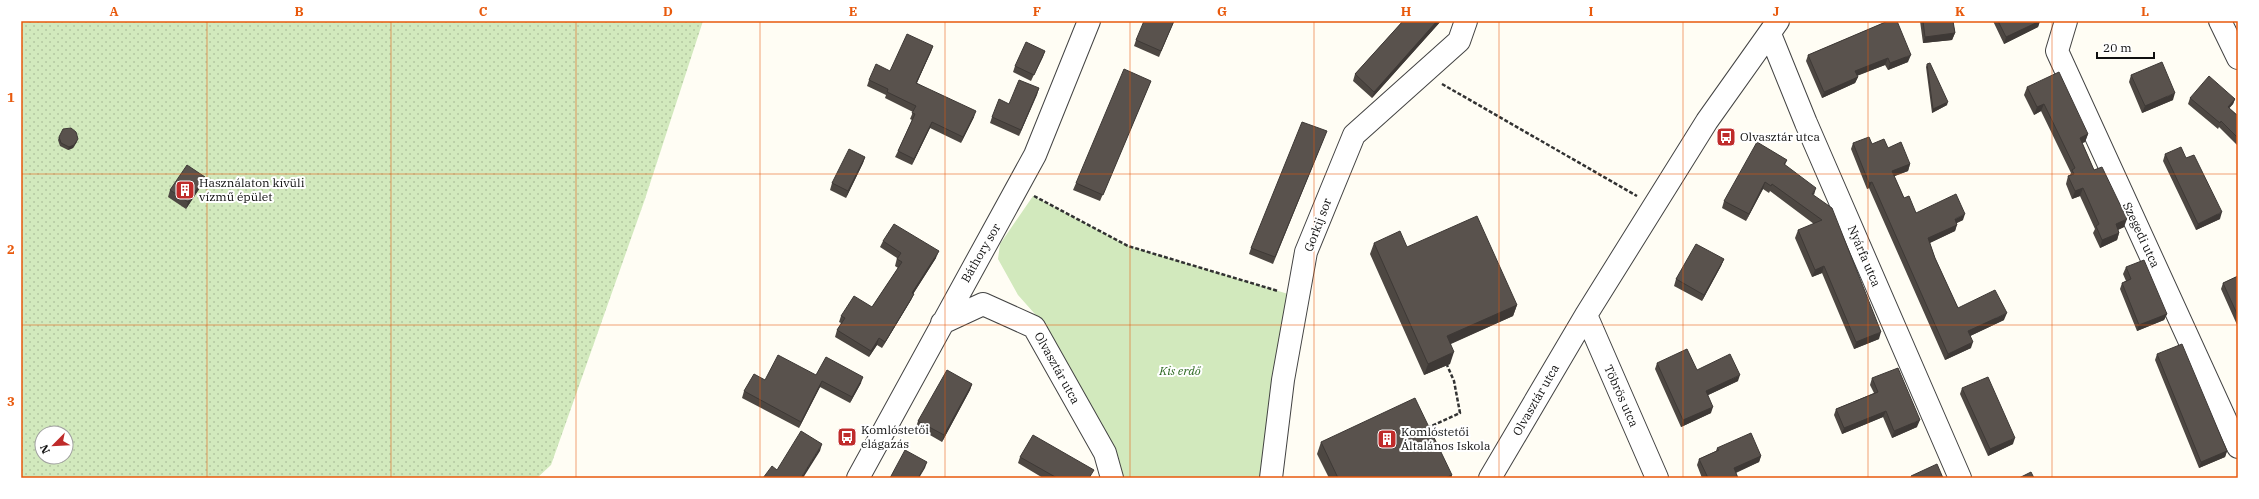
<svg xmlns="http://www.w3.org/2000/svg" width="2259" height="499" font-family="'IBM Plex Serif',serif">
	<defs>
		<pattern id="grass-dots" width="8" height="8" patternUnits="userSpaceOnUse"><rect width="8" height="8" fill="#d2e9bd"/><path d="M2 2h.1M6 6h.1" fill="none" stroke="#b3c7a1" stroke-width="1.8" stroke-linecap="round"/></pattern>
	</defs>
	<rect width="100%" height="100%" fill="#fffdf4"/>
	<path fill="url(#grass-dots)" fill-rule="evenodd" d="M 21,21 L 703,21 L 645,199 L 551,465 L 537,478 L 21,478 ZM 42,433 L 66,433 L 66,457 L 42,457 Z"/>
	<path fill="#d2e9bd" d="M 1033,196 L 1128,246 L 1298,297 L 1271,478 L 1112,478 L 1042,322 L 1018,295 L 998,259 L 1000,244 Z"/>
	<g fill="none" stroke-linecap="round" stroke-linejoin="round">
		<g stroke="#434343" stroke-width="24">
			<path id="street" d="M 2066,21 L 2057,51 L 2238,447
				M 2220,21 L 2238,58
				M 1770,34 L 1806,123 L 1960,478
				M 1586,315 L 1657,478
				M 942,323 L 983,304 L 1034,327 L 1105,453 L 1112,478
				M 858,478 L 1035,155 L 1089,21
				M 1271,478 L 1283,380 L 1306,252 L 1354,135 L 1459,41 L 1466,21
				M 1490,478 L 1586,315 L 1707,121 L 1778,21"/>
		</g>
		<path stroke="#323232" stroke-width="2.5" stroke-dasharray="4 2" stroke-linecap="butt" d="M 1442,84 L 1637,196
			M 1034,196 L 1128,246 L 1278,291
			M 1427,428 L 1460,413 L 1454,381 L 1447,365"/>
		<use href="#street" stroke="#fff" stroke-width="22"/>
	</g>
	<path fill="#4d4742" d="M 1174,21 L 1159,57 L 1134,46 L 1136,40 Z
		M 1403,21 L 1441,21 L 1372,98 L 1353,81 L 1355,74 Z
		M 1888,21 L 1908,62 L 1888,70 L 1885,65 L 1857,76 L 1858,77 L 1855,83 L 1822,98 L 1806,61 L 1808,55 Z
		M 1920,21 L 1953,21 L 1955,33 L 1952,40 L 1923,43 Z
		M 1993,21 L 2040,21 L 2038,27 L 2004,44 Z
		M 933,46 L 917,83 L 974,117 L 961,143 L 930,128 L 912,165 L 895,157 L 898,151 L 912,120 L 910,119 L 913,112 L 885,98 L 886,95 L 867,86 L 869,80 L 890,71 Z
		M 1045,51 L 1031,81 L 1013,72 L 1015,66 Z
		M 1927,64 L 1947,105 L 1932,113 L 1926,67 Z
		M 2131,75 L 2173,100 L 2142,113 L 2129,82 Z
		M 1151,81 L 1100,201 L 1073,190 L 1076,183 Z
		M 2027,87 L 2088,134 L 2085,142 L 2082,143 L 2094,170 L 2124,227 L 2118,230 L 2119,233 L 2117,240 L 2100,248 L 2093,233 L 2095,229 L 2080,196 L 2072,199 L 2066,184 L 2068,176 L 2070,175 L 2071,173 L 2041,111 L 2034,115 L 2024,95 Z
		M 1039,88 L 1019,136 L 990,123 L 992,117 L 1009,104 Z
		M 2190,98 L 2235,99 L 2233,104 L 2229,108 L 2238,116 L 2238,146 L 2219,127 L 2218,129 L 2188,104 Z
		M 59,137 L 77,142 L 73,148 L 68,150 L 60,146 L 58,140 Z
		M 1324,138 L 1273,264 L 1249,254 L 1251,248 Z
		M 1853,143 L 1872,144 L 1888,148 L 1910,164 L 1908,171 L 1894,176 L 1904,198 L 1916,213 L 1963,220 L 1957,223 L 1955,231 L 1930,243 L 1935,258 L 1958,308 L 2004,320 L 1970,336 L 1971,348 L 1945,360 L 1869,188 L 1867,189 L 1851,149 Z
		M 2165,154 L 2186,158 L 2220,219 L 2196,230 L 2163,161 Z
		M 865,157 L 863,163 L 846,198 L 830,190 L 832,183 Z
		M 1787,160 L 1785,165 L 1813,195 L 1879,339 L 1854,349 L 1822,273 L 1812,277 L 1795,238 L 1798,230 L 1814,224 L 1770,191 L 1769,193 L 1763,189 L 1746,221 L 1722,208 L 1724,201 Z
		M 203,183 L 186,209 L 168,197 L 170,190 Z
		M 883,241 L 936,258 L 913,294 L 911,300 L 882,348 L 877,345 L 869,357 L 835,337 L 837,330 L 841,323 L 839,322 L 841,316 L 872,307 L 898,268 L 895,266 L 897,258 L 880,247 Z
		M 1374,243 L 1407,247 L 1517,305 L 1513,316 L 1451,344 L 1450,364 L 1424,375 L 1370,254 Z
		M 1724,259 L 1721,266 L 1702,301 L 1674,286 L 1676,279 Z
		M 2126,267 L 2167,314 L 2164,320 L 2137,331 L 2120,289 L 2122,283 L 2126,281 L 2123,274 Z
		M 2238,276 L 2238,327 L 2221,289 L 2223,283 Z
		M 2157,354 L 2227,451 L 2225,457 L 2199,468 L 2155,360 Z
		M 1657,363 L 1697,370 L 1738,381 L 1708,395 L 1711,413 L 1681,427 L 1655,369 Z
		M 816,375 L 861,383 L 850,403 L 820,387 L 799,428 L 742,398 L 744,391 Z
		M 1872,378 L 1917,427 L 1892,438 L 1883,417 L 1842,434 L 1834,415 L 1836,409 L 1874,393 L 1870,385 Z
		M 972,384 L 970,390 L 942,442 L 916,427 L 918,421 Z
		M 1962,388 L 2013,444 L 1988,456 L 1960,394 Z
		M 1321,442 L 1452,475 L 1451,478 L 1329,478 L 1317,454 Z
		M 1717,448 L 1761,456 L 1759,462 L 1736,473 L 1738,478 L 1702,478 L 1697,465 L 1699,459 L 1716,451 Z
		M 1020,457 L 1091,477 L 1090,478 L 1043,478 L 1018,463 Z"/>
	<path fill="#3e3936" d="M 1437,21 L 1441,21 L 1372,98 L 1374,92 Z
		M 2040,21 L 2038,27 L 2004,44 L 2006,37 Z
		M 1955,33 L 1952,40 L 1923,43 L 1925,37 Z
		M 933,46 L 931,52 L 914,89 L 916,83 Z
		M 1045,51 L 1043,57 L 1031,81 L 1034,75 Z
		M 1911,55 L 1908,62 L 1888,70 L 1890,63 Z
		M 1888,58 L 1885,65 L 1853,77 L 1855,71 Z
		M 1858,77 L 1855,83 L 1822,98 L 1824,92 Z
		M 1039,88 L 1037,95 L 1019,136 L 1021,130 Z
		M 2175,93 L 2173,100 L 2142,113 L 2145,106 Z
		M 2235,99 L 2233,104 L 2226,112 L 2228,107 Z
		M 1948,102 L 1947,105 L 1932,113 L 1933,109 Z
		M 2044,104 L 2041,111 L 2034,115 L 2037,107 Z
		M 976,111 L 974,117 L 961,143 L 963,137 Z
		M 932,122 L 930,128 L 912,165 L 914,159 Z
		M 2088,134 L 2085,142 L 2077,145 L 2080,138 Z
		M 78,139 L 73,148 L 68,150 L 69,147 Z
		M 865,157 L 863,163 L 846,198 L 848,191 Z
		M 1910,164 L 1908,171 L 1890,178 L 1892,171 Z
		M 205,177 L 203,183 L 186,209 L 188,202 Z
		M 1765,182 L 1763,189 L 1746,221 L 1749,214 Z
		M 1872,182 L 1869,188 L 1867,189 L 1869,183 Z
		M 1816,188 L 1814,195 L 1812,194 Z
		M 2083,188 L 2080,196 L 2072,199 L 2075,191 Z
		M 2222,212 L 2220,219 L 2196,230 L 2198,224 Z
		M 1965,214 L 1963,220 L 1952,225 L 1955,219 Z
		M 2127,219 L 2124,227 L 2113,232 L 2116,224 Z
		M 1957,225 L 1955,231 L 1925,245 L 1928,238 Z
		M 2119,233 L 2117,240 L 2100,248 L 2102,240 Z
		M 939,251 L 936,258 L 910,299 L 912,293 Z
		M 1724,259 L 1721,266 L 1702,301 L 1704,295 Z
		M 1824,266 L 1822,273 L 1812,277 L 1815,270 Z
		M 914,294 L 911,300 L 882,348 L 885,342 Z
		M 1517,305 L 1513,316 L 1443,347 L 1447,336 Z
		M 2007,313 L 2004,320 L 1966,338 L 1968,331 Z
		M 2167,314 L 2164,320 L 2137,331 L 2139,325 Z
		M 1881,332 L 1879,339 L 1854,349 L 1856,342 Z
		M 879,338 L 877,345 L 869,357 L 871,351 Z
		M 1973,342 L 1971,348 L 1945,360 L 1948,354 Z
		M 1454,352 L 1450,364 L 1424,375 L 1428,364 Z
		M 1740,375 L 1738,381 L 1704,397 L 1706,391 Z
		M 863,377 L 861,383 L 850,403 L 852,397 Z
		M 822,381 L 820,387 L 799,428 L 801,422 Z
		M 972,384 L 970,390 L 942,442 L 944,435 Z
		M 1713,407 L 1711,413 L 1681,427 L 1683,420 Z
		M 1886,411 L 1883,417 L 1842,434 L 1844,428 Z
		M 1920,420 L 1917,427 L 1892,438 L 1894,431 Z
		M 2015,438 L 2013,444 L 1988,456 L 1990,449 Z
		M 822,444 L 820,451 L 803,478 L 801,478 Z
		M 2227,451 L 2225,457 L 2199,468 L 2201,462 Z
		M 1761,456 L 1759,462 L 1732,474 L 1734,468 Z
		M 927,462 L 925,468 L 919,478 L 918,478 Z
		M 1452,475 L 1451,478 L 1445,478 Z"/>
	<path fill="#59524d" stroke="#3e3936" d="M 1144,21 L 1174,21 L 1161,51 L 1136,40 Z
		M 1403,21 L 1437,21 L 1374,92 L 1355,74 Z
		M 1888,21 L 1897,21 L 1911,55 L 1890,63 L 1888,58 L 1855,71 L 1858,77 L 1824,92 L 1808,55 Z
		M 1923,21 L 1953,21 L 1955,33 L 1925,37 Z
		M 1998,21 L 2040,21 L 2006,37 Z
		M 907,34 L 933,46 L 916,83 L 976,111 L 963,137 L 932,122 L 914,159 L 898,151 L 915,114 L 912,113 L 916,106 L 887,92 L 888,89 L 869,80 L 876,64 L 890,71 Z
		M 1026,42 L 1045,51 L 1034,75 L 1015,66 Z
		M 2162,62 L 2175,93 L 2145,106 L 2131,75 Z
		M 1930,63 L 1948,102 L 1933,109 L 1927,64 Z
		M 1124,69 L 1151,81 L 1103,195 L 1076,183 Z
		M 2059,72 L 2088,134 L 2080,138 L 2094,170 L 2102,167 L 2127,219 L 2116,224 L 2119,233 L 2102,240 L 2096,226 L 2099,224 L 2083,188 L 2075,191 L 2068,176 L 2074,174 L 2072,170 L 2075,168 L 2044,104 L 2037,107 L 2027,87 Z
		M 2209,76 L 2235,99 L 2228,107 L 2238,116 L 2238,138 L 2221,121 L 2220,123 L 2190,98 Z
		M 1019,80 L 1039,88 L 1021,130 L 992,117 L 999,99 L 1009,104 Z
		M 1302,122 L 1327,131 L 1275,257 L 1251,248 Z
		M 71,128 L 76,132 L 78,139 L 74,145 L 69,147 L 61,143 L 59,137 L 63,129 Z
		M 1869,137 L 1872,144 L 1884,139 L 1888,148 L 1901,142 L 1910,164 L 1892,171 L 1904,198 L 1909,196 L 1916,213 L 1956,194 L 1965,214 L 1955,219 L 1957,225 L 1928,238 L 1935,258 L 1958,308 L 1995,290 L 2007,313 L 1968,331 L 1973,342 L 1948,354 L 1872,182 L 1869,183 L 1853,143 Z
		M 1757,142 L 1787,160 L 1784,164 L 1816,188 L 1812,194 L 1832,208 L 1881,332 L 1856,342 L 1824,266 L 1815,270 L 1798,230 L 1822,220 L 1772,184 L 1771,186 L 1765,182 L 1749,214 L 1724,201 Z
		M 2181,147 L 2186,158 L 2194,155 L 2222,212 L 2198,224 L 2165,154 Z
		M 849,149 L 865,157 L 848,191 L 832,183 Z
		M 187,165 L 205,177 L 188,202 L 170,190 Z
		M 1477,216 L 1517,305 L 1447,336 L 1454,352 L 1428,364 L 1374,243 L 1400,231 L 1407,247 Z
		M 894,224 L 939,251 L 912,293 L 914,294 L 885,342 L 879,338 L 871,351 L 837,330 L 845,318 L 841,316 L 854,296 L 872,307 L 902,262 L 897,259 L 901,253 L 883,241 Z
		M 1696,244 L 1724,259 L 1704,295 L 1676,279 Z
		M 2144,260 L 2167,314 L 2139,325 L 2122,283 L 2131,279 L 2126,267 Z
		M 2238,276 L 2238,316 L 2223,283 Z
		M 2182,344 L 2227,451 L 2201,462 L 2157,354 Z
		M 1687,349 L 1697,370 L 1730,354 L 1740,375 L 1706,391 L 1713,407 L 1683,420 L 1657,363 Z
		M 778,355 L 816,375 L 826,357 L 863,377 L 852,397 L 822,381 L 801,422 L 744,391 L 754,374 L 765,380 Z
		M 1898,368 L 1920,420 L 1894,431 L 1886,411 L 1844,428 L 1836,409 L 1878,392 L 1872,378 Z
		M 947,370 L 972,384 L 944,435 L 918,421 Z
		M 1988,377 L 2015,438 L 1990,449 L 1962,388 Z
		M 1415,398 L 1452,475 L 1445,478 L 1338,478 L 1321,442 Z
		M 801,431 L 822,444 L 801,478 L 763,478 L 772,466 L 777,470 Z
		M 1751,433 L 1761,456 L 1734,468 L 1738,478 L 1708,478 L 1699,459 L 1719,450 L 1717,448 Z
		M 1033,435 L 1094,470 L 1089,478 L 1057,478 L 1020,457 Z
		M 905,450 L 927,462 L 918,478 L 890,478 Z
		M 1937,464 L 1943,478 L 1912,478 L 1911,476 Z
		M 2031,472 L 2034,478 L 2019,478 Z"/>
	<path fill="none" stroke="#e8590c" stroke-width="1" stroke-opacity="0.55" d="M 207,21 L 207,478M 391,21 L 391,478M 576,21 L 576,478M 760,21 L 760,478M 945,21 L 945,478M 1130,21 L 1130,478M 1314,21 L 1314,478M 1499,21 L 1499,478M 1683,21 L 1683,478M 1868,21 L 1868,478M 2052,21 L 2052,478M 21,174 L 2238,174M 21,325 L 2238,325"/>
	<defs>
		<g id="bus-square" transform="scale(1)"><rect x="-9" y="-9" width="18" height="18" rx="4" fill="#bf2b2a" stroke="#fff"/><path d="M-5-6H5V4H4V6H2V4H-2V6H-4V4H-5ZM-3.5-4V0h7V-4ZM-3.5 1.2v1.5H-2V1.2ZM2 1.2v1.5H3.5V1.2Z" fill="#fff"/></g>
		<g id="building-square" transform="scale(1)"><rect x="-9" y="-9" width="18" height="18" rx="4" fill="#bf2b2a" stroke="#fff"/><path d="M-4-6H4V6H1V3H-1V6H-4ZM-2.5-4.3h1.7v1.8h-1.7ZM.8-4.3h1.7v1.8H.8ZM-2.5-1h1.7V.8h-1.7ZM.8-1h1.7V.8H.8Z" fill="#fff"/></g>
	</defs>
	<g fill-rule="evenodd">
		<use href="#bus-square" x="1726" y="137"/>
		<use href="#building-square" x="185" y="190"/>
		<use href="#bus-square" x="847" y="437"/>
		<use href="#building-square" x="1387" y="439"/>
	</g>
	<g text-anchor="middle" stroke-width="4" stroke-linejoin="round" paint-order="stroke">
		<g font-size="12" fill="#101010" stroke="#fff" text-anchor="start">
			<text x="1740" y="141">Olvasztár utca</text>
			<text x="199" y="187">Használaton kívüli<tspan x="199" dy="14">vízmű épület</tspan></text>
			<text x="861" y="434">Komlóstetői<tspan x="861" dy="14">elágazás</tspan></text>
			<text x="1401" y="436">Komlóstetői<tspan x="1401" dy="14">Általános Iskola</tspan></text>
		</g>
		<g font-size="12" fill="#101010" stroke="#fff">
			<text transform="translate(1318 225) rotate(-69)" y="4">Gorkij sor</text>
			<text transform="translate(2141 235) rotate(65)" y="4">Szegedi utca</text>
			<text transform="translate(981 253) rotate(-60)" y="4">Báthory sor</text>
			<text transform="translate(1864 256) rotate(67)" y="4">Nyárfa utca</text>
			<text transform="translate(1057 368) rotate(61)" y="4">Olvasztár utca</text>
			<text transform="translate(1621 396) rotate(66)" y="4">Töbrös utca</text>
			<text transform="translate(1536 400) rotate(-60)" y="4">Olvasztár utca</text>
		</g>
		<g font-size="12" font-style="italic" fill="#2c6821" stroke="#fff">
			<text x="1180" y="375">Kis erdő</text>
		</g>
	</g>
	<rect width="2259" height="499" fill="none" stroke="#ffffff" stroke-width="44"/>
	<g transform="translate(54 445) rotate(246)"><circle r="19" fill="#ffffff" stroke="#9f9f9f"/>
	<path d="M0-3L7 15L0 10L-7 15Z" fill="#bf2b2a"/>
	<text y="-6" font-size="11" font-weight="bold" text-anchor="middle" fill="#101010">N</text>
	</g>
	<path d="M2097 52v6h57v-6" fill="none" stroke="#101010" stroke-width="2"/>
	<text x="2103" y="52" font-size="12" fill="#101010" stroke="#ffffff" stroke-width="3" paint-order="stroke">20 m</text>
	<rect x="22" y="22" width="2215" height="455" fill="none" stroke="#e8590c" stroke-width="1.5"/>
	<g font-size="13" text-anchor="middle" font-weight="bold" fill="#e8590c">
		<text x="114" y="16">A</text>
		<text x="299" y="16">B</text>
		<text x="483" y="16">C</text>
		<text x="668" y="16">D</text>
		<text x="853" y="16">E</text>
		<text x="1037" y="16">F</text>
		<text x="1222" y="16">G</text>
		<text x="1406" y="16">H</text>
		<text x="1591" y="16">I</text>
		<text x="1776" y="16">J</text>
		<text x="1960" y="16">K</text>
		<text x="2145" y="16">L</text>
		<text x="11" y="102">1</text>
		<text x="11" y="254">2</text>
		<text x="11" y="406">3</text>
	</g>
</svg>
